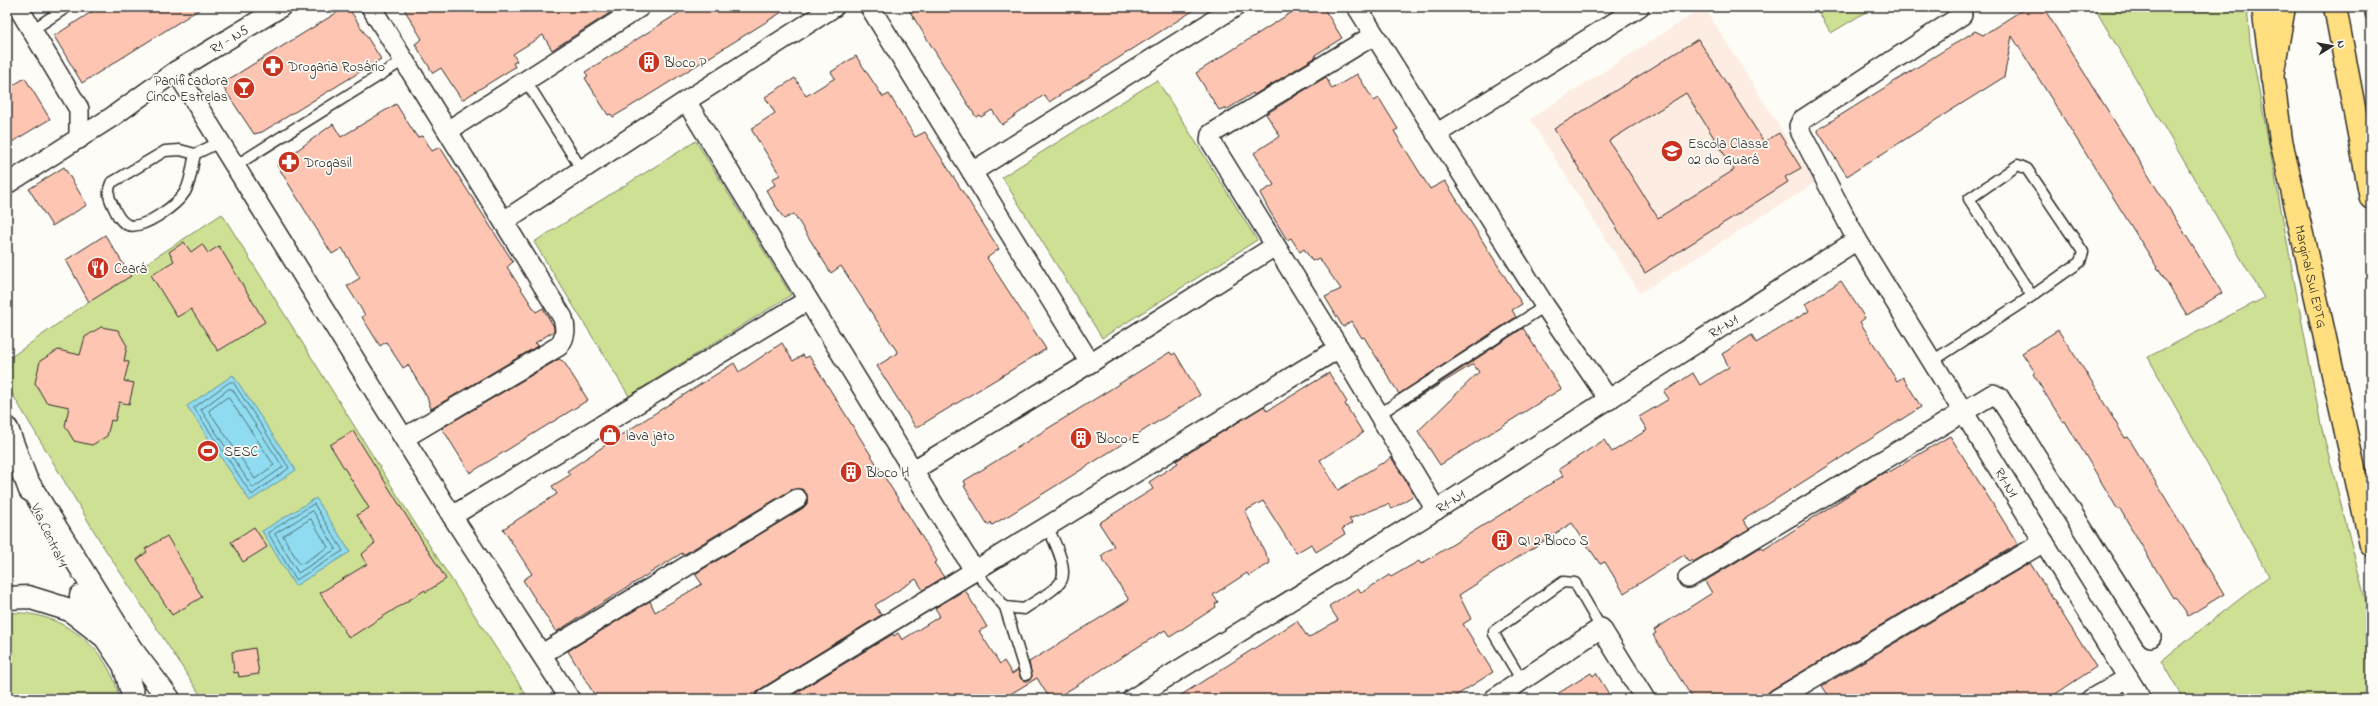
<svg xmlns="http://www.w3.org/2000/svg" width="2378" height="706" font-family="'Indie Flower',sans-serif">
	<rect width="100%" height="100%" fill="#fdfcf7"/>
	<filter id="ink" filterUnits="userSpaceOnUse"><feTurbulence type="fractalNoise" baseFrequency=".025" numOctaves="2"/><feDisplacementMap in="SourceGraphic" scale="8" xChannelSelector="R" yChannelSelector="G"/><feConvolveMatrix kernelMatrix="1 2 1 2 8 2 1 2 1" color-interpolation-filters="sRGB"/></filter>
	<g filter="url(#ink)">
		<path fill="#fdece2" d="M 1704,7 L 1815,183 L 1640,293 L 1530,119 Z"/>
		<path fill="#cee094" stroke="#7c8660" d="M 1816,7 L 1874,7 L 1831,33 Z
			M 2094,7 L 2247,7 L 2250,42 L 2321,425 L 2371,622 L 2371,699 L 2183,699 L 2161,661 L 2269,576 L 2148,357 L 2264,298 Z
			M 1157,80 L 1257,240 L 1102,338 L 1002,177 Z
			M 696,141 L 791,295 L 629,396 L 534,242 Z
			M 222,214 L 411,517 L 529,699 L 203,699 L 103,546 L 7,385 L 7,360 L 98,295 Z
			M 7,613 C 58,609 111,647 119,699 L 7,699 Z"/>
		<path fill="#8fdbef" stroke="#6795a1" d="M 233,375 L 296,470 L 250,501 L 187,406 Z
			M 316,498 L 350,552 L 295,586 L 262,531 Z"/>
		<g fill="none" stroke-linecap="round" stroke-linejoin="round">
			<path stroke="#537179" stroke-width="1" d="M 230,382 L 233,382 L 289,468 L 252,495 L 194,408 Z
				M 229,389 L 232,389 L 283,467 L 253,488 L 201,410 Z
				M 228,397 L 274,465 L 255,479 L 209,411 Z
				M 314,504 L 343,551 L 296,580 L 268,533 Z
				M 313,511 L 336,549 L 298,573 L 275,534 Z
				M 311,519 L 328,547 L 300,565 L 283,536 Z"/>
		</g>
		<path fill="#fec6b2" stroke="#2b2b2b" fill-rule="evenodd" d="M 99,7 L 203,7 L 82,83 L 54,36 Z
			M 346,7 L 348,7 L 381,59 L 262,132 L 254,134 L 221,84 Z
			M 403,7 L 619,7 L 552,50 L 543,35 L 513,54 L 517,61 L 513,63 L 515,67 L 462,100 L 441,68 L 433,73 L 415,44 L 422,39 Z
			M 688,7 L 790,7 L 628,108 L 613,117 L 611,114 L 608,115 L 585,78 L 588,76 L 585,72 Z
			M 907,7 L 1199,7 L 1049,102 L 1044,95 L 1002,125 L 992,110 L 981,117 L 979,115 L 976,117 Z
			M 1300,7 L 1323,7 L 1342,38 L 1315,55 L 1316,57 L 1254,95 L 1253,93 L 1226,110 L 1225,108 L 1219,110 L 1196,73 Z
			M 2027,7 L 2043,7 L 2222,293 L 2187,315 L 2012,36 L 2004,77 L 1847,176 L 1817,130 L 1975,31 L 1983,35 Z
			M 1698,39 L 1764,142 L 1779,133 L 1801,168 L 1785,177 L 1788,182 L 1645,273 L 1554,129 ZM 1686,93 L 1734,170 L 1658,218 L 1609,141 Z
			M 856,56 L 883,97 L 889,94 L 915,137 L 925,132 L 999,249 L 987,258 L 1046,349 L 916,428 L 877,366 L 898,353 L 841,266 L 831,273 L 794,214 L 784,219 L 766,190 L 775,185 L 772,179 L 780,175 L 751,129 L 775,113 L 765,97 L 795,78 L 806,96 L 835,78 L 831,72 Z
			M 1357,74 L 1374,101 L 1379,98 L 1398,129 L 1394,131 L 1430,189 L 1445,181 L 1522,304 L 1512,310 L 1516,317 L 1399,394 L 1364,337 L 1362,338 L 1351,321 L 1343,327 L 1325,297 L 1341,289 L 1319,258 L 1312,261 L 1304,249 L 1300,252 L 1291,238 L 1287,240 L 1269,210 L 1260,193 L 1274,185 L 1254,153 L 1280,136 L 1266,114 L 1326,77 L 1332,89 Z
			M 25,78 L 50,119 L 7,145 L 7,89 Z
			M 396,104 L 417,137 L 423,136 L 432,151 L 440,147 L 513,262 L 507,267 L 536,312 L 543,308 L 554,327 L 554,331 L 535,343 L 539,345 L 431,409 L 427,397 L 408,365 L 403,368 L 386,342 L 380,346 L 362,317 L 365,315 L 347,286 L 360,278 L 342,248 L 332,254 L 277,165 L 333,124 L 341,137 Z
			M 64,167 L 87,205 L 52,226 L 29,189 Z
			M 105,235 L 131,276 L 89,302 L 66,260 Z
			M 184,242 L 191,252 L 202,244 L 208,253 L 219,246 L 265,322 L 218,351 L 191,309 L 177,317 L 151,275 L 174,261 L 169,252 Z
			M 1841,281 L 1865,318 L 1860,322 L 1897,381 L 1903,377 L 1921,407 L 1743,520 L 1749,529 L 1693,562 L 1692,560 L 1689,562 L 1684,555 L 1624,593 L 1605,562 L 1600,564 L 1572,523 L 1459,595 L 1471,619 L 1463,624 L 1493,672 L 1451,699 L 1175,699 L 1297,621 L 1308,638 L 1338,620 L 1329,606 L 1358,588 L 1361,593 L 1389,575 L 1391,577 L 1419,561 L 1421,564 L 1563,476 L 1559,469 L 1604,440 L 1612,452 L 1647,430 L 1639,417 L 1669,399 L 1664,392 L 1693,373 L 1700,385 L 1729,367 L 1722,354 L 1752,335 L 1756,343 L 1809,311 L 1805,304 Z
			M 101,327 L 118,330 L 127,346 L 124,361 L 129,362 L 124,381 L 134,383 L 129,404 L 119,402 L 115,421 L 111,420 L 107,436 L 92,445 L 74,441 L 65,426 L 69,407 L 46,402 L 35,383 L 40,361 L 58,350 L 80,355 L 85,337 Z
			M 1523,328 L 1561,389 L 1440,465 L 1418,431 L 1479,372 L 1473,364 L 1406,405 Z
			M 2058,330 L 2102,397 L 2101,398 L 2125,438 L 2128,437 L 2224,594 L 2188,616 L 2175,597 L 2173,598 L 2120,509 L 2118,510 L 2065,421 L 2063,422 L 2033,374 L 2035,372 L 2022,353 Z
			M 782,343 L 793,361 L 803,355 L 805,358 L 809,356 L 937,561 L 934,563 L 944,577 L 923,590 L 916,579 L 875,605 L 881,615 L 759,690 L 754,699 L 597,699 L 568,651 L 650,601 L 655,612 L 702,584 L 695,574 L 803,508 L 807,504 L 807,494 L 802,489 L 791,490 L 683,555 L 682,553 L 556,632 L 523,580 L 532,574 L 503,529 L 557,494 L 552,486 L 570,475 L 567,471 L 613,440 L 734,363 L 739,372 Z
			M 1170,352 L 1172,355 L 1175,353 L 1200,395 L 1011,514 L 992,525 L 991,522 L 988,525 L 964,486 L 966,485 L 964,481 Z
			M 559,359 L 564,362 L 588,400 L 470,473 L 442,428 Z
			M 1329,373 L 1347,402 L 1345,404 L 1363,433 L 1320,460 L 1338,490 L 1382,463 L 1383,464 L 1391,457 L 1414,495 L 1392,509 L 1388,504 L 1349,519 L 1352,523 L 1342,529 L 1345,534 L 1316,552 L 1311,544 L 1296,553 L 1263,501 L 1245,511 L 1270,563 L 1249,576 L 1247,573 L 1213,595 L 1218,602 L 1215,604 L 1216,607 L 1170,637 L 1165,630 L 1055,699 L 1050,699 L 1037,678 L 1002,699 L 786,699 L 893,634 L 894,636 L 898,633 L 902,640 L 940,616 L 935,608 L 965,590 L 987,627 L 979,631 L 1000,664 L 1004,661 L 1012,674 L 1018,670 L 1021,679 L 1028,681 L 1032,676 L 1029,662 L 1129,600 L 1101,556 L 1114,546 L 1099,523 L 1153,489 L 1149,482 L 1178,463 L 1176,461 L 1264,406 L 1267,411 Z
			M 353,431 L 446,579 L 426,592 L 425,590 L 349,638 L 320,593 L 367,564 L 361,555 L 375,543 L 357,515 L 369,508 L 330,445 Z
			M 1950,436 L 2018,544 L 1771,690 L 1761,699 L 1693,699 L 1653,635 L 1656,633 L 1654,630 L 1712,593 L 1705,581 L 1761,547 L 1763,550 L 1875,478 L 1885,472 L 1886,474 Z
			M 254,527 L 267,547 L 243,562 L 231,542 Z
			M 167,536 L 202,597 L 172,615 L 137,560 L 147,552 L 145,549 Z
			M 2030,563 L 2096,667 L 2048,699 L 1831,699 L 1822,686 Z
			M 255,648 L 259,674 L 239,677 L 238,672 L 234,673 L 232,652 Z
			M 1591,673 L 1593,676 L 1596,673 L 1612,699 L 1549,699 Z"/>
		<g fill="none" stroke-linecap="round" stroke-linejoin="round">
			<g stroke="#2b2b2b" stroke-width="13">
				<path id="lane" d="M 2370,7 L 2371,15
					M 32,30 L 67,7
					M 526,81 L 582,170
					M 195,154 L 180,150 L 165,151 L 111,183 C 107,192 109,198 113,206 C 116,213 120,222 128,225 C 143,230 177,205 185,192 C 191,182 192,166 195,154 L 220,142
					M 2018,165 L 2027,169 L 2083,252 L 2080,262 L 2032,296 L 1969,199 Z
					M 235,166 L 404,60
					M 1931,362 L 2032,296
					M 1378,415 L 1545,306
					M 974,570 L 1005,607 L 1024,609 C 1035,601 1050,594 1059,584 C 1071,571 1053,539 1047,526
					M 1005,607 L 1026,675
					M 1522,681 L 1494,634 L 1494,631 L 1563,582 L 1575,583 L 1601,628"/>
			</g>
			<g stroke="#2b2b2b" stroke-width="22">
				<g id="street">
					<path d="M 18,7 L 79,109 L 79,139"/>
					<path d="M 371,7 L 563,318 C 566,329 566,336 559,346 L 404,438"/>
					<path d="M 870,7 L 1090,363"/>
					<path d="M 1357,7 L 1545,306 L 1609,400"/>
					<path d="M 1374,35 L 1211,134 L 1210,140 L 1339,348 L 1436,510"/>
					<path id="s1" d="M 176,71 L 281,7"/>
					<path d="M 686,101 L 974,570"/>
					<path d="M 449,130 L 640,7"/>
					<path d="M 1436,134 L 1639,7"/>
					<path d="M 972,172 L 1235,7"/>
					<path d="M 7,184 L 112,117 L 176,71 L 452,516 L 570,699"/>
					<path d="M 504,221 L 686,101 L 834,7"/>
					<path d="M 1857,240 L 1801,133 L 1799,126 L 1802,120 L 1962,15"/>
					<path d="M 912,471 L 1090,363 L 1275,246"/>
					<path d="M 452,516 L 808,300"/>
					<path d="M 1688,578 L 1993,394 L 1999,397 L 2151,637"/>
					<path d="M 542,654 L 797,499"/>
					<path d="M 765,699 L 1339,348"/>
					<path id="s2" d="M 1132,699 L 1436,510 L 1857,240 L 2141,699"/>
					<path d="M 1494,699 L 1601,628 L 1645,699"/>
					<path d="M 1777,699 L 2044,542"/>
					<path d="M 2091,699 L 2128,678"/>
				</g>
			</g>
			<g stroke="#2b2b2b" stroke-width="25">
				<path id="secondary" d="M 7,429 L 30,490
					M 24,476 L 131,649 L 169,699
					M 81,596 L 105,637
					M 7,598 L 28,597 L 70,610 L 105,637 L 124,665 L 134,699"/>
			</g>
			<g stroke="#2b2b2b" stroke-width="25">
				<g id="primary">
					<path id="s3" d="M 2263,7 L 2281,140 L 2371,545"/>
				</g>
			</g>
			<g stroke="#2b2b2b" stroke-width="25">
				<path id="highway" d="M 2335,7 L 2371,198
					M 2272,77 L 2284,7"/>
			</g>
			<use href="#lane" stroke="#fdfcf7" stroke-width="10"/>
			<use href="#street" stroke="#fdfcf7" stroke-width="19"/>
			<use href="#secondary" stroke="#fdfcf7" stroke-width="22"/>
			<use href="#primary" stroke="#ffdf80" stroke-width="22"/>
			<use href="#highway" stroke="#ffdf80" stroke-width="22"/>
		</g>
	</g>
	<defs>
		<g id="building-disc" transform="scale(1.15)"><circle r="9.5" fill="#c8321e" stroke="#fdfcf7"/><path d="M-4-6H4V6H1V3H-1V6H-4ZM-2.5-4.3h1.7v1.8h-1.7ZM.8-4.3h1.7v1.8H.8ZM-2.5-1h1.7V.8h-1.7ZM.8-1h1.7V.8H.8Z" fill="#fff"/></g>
		<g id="pharmacy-disc" transform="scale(1.15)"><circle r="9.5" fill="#c8321e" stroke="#fdfcf7"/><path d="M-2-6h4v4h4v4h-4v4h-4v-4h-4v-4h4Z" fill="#fff"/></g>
		<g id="bar-disc" transform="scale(1.15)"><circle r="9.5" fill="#c8321e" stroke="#fdfcf7"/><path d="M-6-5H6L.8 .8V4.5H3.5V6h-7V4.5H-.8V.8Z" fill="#fff"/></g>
		<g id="school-disc" transform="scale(1.15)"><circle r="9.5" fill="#c8321e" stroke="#fdfcf7"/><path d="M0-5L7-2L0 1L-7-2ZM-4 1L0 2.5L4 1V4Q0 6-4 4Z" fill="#fff"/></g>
		<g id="restaurant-disc" transform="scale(1.15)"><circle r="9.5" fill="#c8321e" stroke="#fdfcf7"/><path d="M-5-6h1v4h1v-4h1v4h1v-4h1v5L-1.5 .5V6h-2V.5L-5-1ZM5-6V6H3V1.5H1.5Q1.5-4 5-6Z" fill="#fff"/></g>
		<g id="shop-disc" transform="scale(1.15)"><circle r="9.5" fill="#c8321e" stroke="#fdfcf7"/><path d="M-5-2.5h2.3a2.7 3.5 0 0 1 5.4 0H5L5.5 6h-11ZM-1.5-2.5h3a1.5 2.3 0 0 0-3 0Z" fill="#fff"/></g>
		<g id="stadium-disc" transform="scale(1.15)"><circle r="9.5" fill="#c8321e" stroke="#fdfcf7"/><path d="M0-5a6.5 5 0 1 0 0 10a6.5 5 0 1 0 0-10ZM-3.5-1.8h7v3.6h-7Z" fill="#fff"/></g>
	</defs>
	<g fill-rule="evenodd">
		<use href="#building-disc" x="649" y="62"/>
		<use href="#pharmacy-disc" x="273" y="66"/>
		<use href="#bar-disc" x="244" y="88"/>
		<use href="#school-disc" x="1672" y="151"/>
		<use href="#pharmacy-disc" x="289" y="162"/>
		<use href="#restaurant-disc" x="98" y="268"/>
		<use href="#shop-disc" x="610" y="435"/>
		<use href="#building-disc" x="1081" y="438"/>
		<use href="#stadium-disc" x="208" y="451"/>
		<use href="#building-disc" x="851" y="472"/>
		<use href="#building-disc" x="1502" y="540"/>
	</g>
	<g text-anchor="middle" stroke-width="3.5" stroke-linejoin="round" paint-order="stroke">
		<g font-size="14" fill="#2b2b2b" stroke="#fdfcf7">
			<text dy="5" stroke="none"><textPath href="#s1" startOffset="62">R1 - N5</textPath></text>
			<text dy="5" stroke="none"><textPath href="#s3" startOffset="274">Marginal Sul EPTG</textPath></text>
			<text dy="5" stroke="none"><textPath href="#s2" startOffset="699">R1-N1</textPath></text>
			<text dy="5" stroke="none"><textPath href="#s2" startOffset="1143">R1-N1</textPath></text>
			<text dy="5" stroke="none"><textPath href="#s2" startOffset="375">R1-N1</textPath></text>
			<text transform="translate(50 535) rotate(65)" y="5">Via Central 1</text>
		</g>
		<g font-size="14" fill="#2b2b2b" stroke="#fdfcf7" text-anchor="start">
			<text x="664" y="67">Bloco P</text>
			<text x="288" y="71">Drogaria Rosário</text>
			<text x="228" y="85" text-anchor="end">Panificadora<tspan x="228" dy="16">Cinco Estrelas</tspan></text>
			<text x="1688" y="148">Escola Classe<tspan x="1688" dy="16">02 do Guará</tspan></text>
			<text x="304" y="167">Drogasil</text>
			<text x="114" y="273">Ceará</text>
			<text x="626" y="440">lava jato</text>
			<text x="1096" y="443">Bloco E</text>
			<text x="224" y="456">SESC</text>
			<text x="866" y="477">Bloco H</text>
			<text x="1518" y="545">QI 2 Bloco S</text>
		</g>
	</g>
	<rect width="2378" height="706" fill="none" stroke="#fdfcf7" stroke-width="24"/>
	<rect x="12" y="12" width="2354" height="682" fill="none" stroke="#2b2b2b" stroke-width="1.5" filter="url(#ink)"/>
	<g transform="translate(2332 46) rotate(79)" stroke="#fdfcf7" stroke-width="3" paint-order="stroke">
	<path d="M0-3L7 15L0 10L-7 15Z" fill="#2b2b2b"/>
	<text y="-6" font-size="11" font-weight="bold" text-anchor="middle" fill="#2b2b2b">N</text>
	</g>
</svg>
